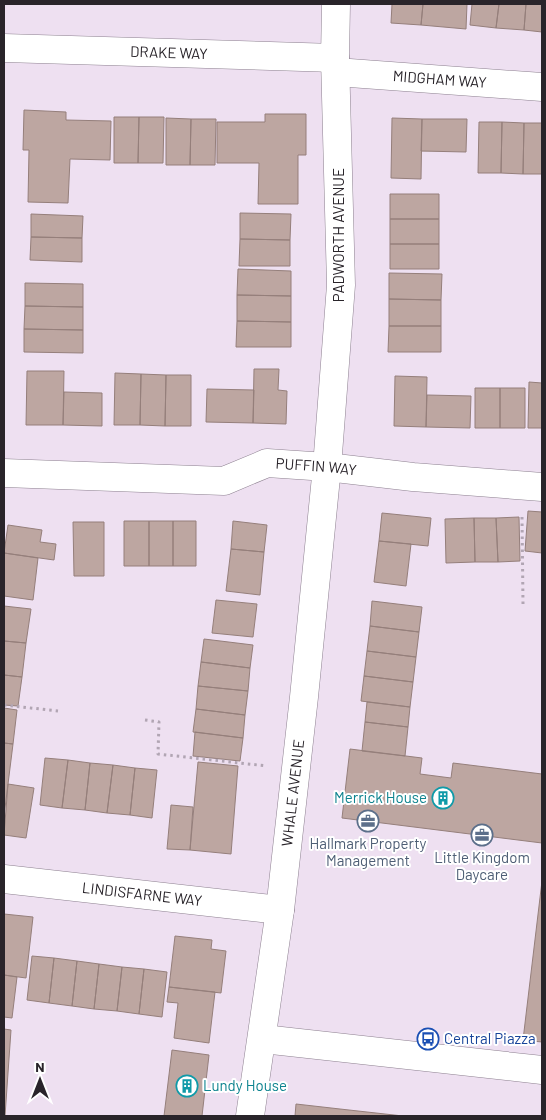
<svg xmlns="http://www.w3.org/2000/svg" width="546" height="1120" font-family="Barlow,sans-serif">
	<rect width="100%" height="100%" fill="#eee0f1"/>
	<path fill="#bda6a1" stroke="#957f7b" d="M 392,4 L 423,4 L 421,25 L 391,23 Z
		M 423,4 L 467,4 L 466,29 L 421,25 Z
		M 472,4 L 499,4 L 496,28 L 470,25 Z
		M 499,4 L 526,4 L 524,30 L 496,28 Z
		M 526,4 L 542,4 L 542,32 L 524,30 Z
		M 24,110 L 66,112 L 66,120 L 111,121 L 110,160 L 70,159 L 68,203 L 28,202 L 29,150 L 23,150 Z
		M 265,114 L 306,114 L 306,155 L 298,155 L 298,204 L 258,204 L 259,163 L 217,163 L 217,122 L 265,122 Z
		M 114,117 L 139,117 L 138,163 L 114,163 Z
		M 139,117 L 164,117 L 163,163 L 138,163 Z
		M 166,118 L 191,119 L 190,165 L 166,165 Z
		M 392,118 L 422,119 L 421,179 L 391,178 Z
		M 191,119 L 216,119 L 215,165 L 190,165 Z
		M 422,119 L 467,119 L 466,152 L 421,151 Z
		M 479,122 L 502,122 L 501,173 L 478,173 Z
		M 502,122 L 524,123 L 523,174 L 501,173 Z
		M 524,123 L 542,123 L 542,174 L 523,174 Z
		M 390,194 L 439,194 L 439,219 L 390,219 Z
		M 240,213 L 291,214 L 290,240 L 240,239 Z
		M 31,214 L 83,216 L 82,238 L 31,237 Z
		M 390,219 L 439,219 L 439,244 L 390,244 Z
		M 31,237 L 82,238 L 82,262 L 30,260 Z
		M 240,239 L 290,240 L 290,266 L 239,266 Z
		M 390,244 L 439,244 L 439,269 L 390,269 Z
		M 238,269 L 291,271 L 291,296 L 237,295 Z
		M 389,273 L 442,274 L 441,300 L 389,299 Z
		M 25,283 L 83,284 L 83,307 L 25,306 Z
		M 237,295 L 291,296 L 291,322 L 237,321 Z
		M 389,299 L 441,300 L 441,326 L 389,326 Z
		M 25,306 L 83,307 L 83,330 L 24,329 Z
		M 237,321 L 291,322 L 291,347 L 236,347 Z
		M 389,326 L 441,326 L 441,352 L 388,352 Z
		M 24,329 L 83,330 L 83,353 L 24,352 Z
		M 254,369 L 279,369 L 278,390 L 287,391 L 286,424 L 253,423 Z
		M 27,371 L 64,371 L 63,425 L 26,425 Z
		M 115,373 L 141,374 L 140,425 L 114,425 Z
		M 141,374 L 166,375 L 165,426 L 140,425 Z
		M 166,375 L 191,375 L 191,426 L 165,426 Z
		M 395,376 L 427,377 L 426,427 L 394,426 Z
		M 529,382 L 542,383 L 542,428 L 528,428 Z
		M 475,388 L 500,388 L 500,428 L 475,428 Z
		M 500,388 L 525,388 L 525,428 L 500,428 Z
		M 207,389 L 254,390 L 253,423 L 206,422 Z
		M 64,392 L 102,393 L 102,426 L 63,425 Z
		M 427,395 L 471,396 L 470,428 L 426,427 Z
		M 528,511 L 542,512 L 542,553 L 525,551 Z
		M 382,513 L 431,518 L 428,546 L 379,541 Z
		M 519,517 L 520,561 L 498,562 L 496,518 Z
		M 474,518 L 475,562 L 446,563 L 445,519 Z
		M 474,518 L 496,518 L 498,562 L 475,562 Z
		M 124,521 L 149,521 L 149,566 L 124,566 Z
		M 149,521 L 173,521 L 173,566 L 149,566 Z
		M 173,521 L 196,521 L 196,566 L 173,566 Z
		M 233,521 L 267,525 L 264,552 L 231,549 Z
		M 73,522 L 104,522 L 104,576 L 74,576 Z
		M 8,525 L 42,530 L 40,542 L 56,544 L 54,560 L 4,553 Z
		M 379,541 L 411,544 L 406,586 L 374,582 Z
		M 231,549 L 264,552 L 260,595 L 226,591 Z
		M 4,553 L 38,558 L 33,600 L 4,596 Z
		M 216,600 L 257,604 L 253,637 L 212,633 Z
		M 372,601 L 422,607 L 419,632 L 370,626 Z
		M 4,606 L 31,609 L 26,643 L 4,641 Z
		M 370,626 L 419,632 L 416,657 L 367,651 Z
		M 204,639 L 253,645 L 250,668 L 201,662 Z
		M 4,641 L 26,643 L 22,677 L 4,675 Z
		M 367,651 L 416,657 L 413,682 L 364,676 Z
		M 201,662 L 250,668 L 248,691 L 198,686 Z
		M 4,675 L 22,677 L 18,706 L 4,705 Z
		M 364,676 L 413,682 L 410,707 L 361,701 Z
		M 198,686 L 248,691 L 245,715 L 196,709 Z
		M 367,702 L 410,707 L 408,727 L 365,722 Z
		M 4,708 L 17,710 L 13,744 L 4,743 Z
		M 196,709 L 245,715 L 243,738 L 193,732 Z
		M 365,722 L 408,727 L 405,756 L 362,751 Z
		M 195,732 L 243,738 L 240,761 L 193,756 Z
		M 4,743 L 13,744 L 4,816 Z
		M 350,749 L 422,758 L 420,774 L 451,778 L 453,763 L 542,774 L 542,843 L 342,818 Z
		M 45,758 L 68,760 L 62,808 L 40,805 Z
		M 68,760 L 90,763 L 85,810 L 62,808 Z
		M 198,762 L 238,766 L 231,854 L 190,850 Z
		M 90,763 L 113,765 L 107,813 L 85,810 Z
		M 113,765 L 135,768 L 130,815 L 107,813 Z
		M 135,768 L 157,770 L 152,818 L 130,815 Z
		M 8,784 L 34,788 L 26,838 L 4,835 Z
		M 171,805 L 193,807 L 190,850 L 167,849 Z
		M 542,881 L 542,1042 L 523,1040 Z
		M 4,914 L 33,917 L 26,978 L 4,975 Z
		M 175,936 L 212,940 L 211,949 L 226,951 L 221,993 L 169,987 Z
		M 32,956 L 54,958 L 49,1003 L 27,1000 Z
		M 54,958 L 77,961 L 72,1006 L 49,1003 Z
		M 77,961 L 99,964 L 94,1009 L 72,1006 Z
		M 99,964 L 122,967 L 117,1011 L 94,1009 Z
		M 122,967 L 144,969 L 139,1014 L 117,1011 Z
		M 144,969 L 167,972 L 162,1017 L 139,1014 Z
		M 4,975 L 17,977 L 12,1018 L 4,1017 Z
		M 169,987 L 215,992 L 209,1043 L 174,1038 L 178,1003 L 167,1002 Z
		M 4,1029 L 11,1030 L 5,1116 L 4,1116 Z
		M 172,1050 L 209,1055 L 202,1116 L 164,1116 Z
		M 296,1104 L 340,1109 L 403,1116 L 295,1116 Z"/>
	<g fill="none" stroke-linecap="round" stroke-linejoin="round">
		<g stroke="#8d8090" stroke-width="29">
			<g id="street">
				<path id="s1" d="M 4,48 L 335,58"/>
				<path id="s2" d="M 336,72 L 542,87"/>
				<path id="s3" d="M 4,473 L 224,481 L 267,463 L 327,467 L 413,477 L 542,487"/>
				<path id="s4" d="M 4,879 L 280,910"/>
				<path d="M 263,1039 L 542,1070"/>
				<path id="s5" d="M 250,1116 L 280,910 L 304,697 L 327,467 L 341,285 L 335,58 L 336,4"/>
			</g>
		</g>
		<path stroke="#b1a5b3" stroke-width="3" stroke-dasharray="2.5 4" stroke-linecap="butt" d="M 522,517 L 523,604
			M 4,705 L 58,711
			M 145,720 L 159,722 L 158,754 L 267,766"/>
		<use href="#street" stroke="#fff" stroke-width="28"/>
	</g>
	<defs>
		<g id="building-ring" transform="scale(1.125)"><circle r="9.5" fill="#fff" stroke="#0f9aa8" stroke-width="1.5"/><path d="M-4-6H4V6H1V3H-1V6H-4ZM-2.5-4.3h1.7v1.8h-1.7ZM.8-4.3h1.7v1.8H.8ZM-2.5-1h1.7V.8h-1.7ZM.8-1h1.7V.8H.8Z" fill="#0f9aa8"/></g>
		<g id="office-ring" transform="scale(1.125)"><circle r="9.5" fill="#fff" stroke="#5c6f8a" stroke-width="1.5"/><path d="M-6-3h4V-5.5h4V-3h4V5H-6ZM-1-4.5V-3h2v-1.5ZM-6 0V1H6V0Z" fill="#5c6f8a"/></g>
		<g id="bus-ring" transform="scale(1.125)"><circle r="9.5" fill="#fff" stroke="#1a4fb4" stroke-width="1.5"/><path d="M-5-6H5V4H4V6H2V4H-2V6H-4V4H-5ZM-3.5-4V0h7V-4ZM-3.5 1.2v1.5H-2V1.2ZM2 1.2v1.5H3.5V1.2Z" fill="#1a4fb4"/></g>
	</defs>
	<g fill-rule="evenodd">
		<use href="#building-ring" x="443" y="798"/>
		<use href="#office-ring" x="368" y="821"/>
		<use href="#office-ring" x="482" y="835"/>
		<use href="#bus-ring" x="428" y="1039"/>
		<use href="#building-ring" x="187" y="1086"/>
	</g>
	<g text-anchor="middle" stroke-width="4" stroke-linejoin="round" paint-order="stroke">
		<g font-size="15" fill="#29242a" stroke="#fff">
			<text dy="5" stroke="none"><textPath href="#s1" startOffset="165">DRAKE WAY</textPath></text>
			<text dy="5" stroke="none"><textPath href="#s2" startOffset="104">MIDGHAM WAY</textPath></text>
			<text transform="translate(339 235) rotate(-90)" y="5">PADWORTH AVENUE</text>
			<text dy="5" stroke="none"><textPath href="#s3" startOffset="316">PUFFIN WAY</textPath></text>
			<text dy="5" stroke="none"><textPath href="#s5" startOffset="326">WHALE AVENUE</textPath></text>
			<text dy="5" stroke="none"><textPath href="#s4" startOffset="139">LINDISFARNE WAY</textPath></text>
		</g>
		<g font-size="15" fill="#0d838f" stroke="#fff" text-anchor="end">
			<text x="427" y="803">Merrick House</text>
			<text x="203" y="1091" text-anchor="start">Lundy House</text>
		</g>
		<g font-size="15" fill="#4e5e75" stroke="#fff">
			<text x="368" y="849">Hallmark Property<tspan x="368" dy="17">Management</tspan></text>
			<text x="482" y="863">Little Kingdom<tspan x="482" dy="17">Daycare</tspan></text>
		</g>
		<g font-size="15" fill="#164399" stroke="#fff" text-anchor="start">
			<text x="444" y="1044">Central Piazza</text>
		</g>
	</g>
	<rect width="546" height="1120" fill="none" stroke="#29242a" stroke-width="10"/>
	<g transform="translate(40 1080)" stroke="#ffffff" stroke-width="4" paint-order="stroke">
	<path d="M0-4L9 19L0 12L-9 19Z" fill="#29242a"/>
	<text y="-8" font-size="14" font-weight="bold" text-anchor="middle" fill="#29242a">N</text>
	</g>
</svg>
